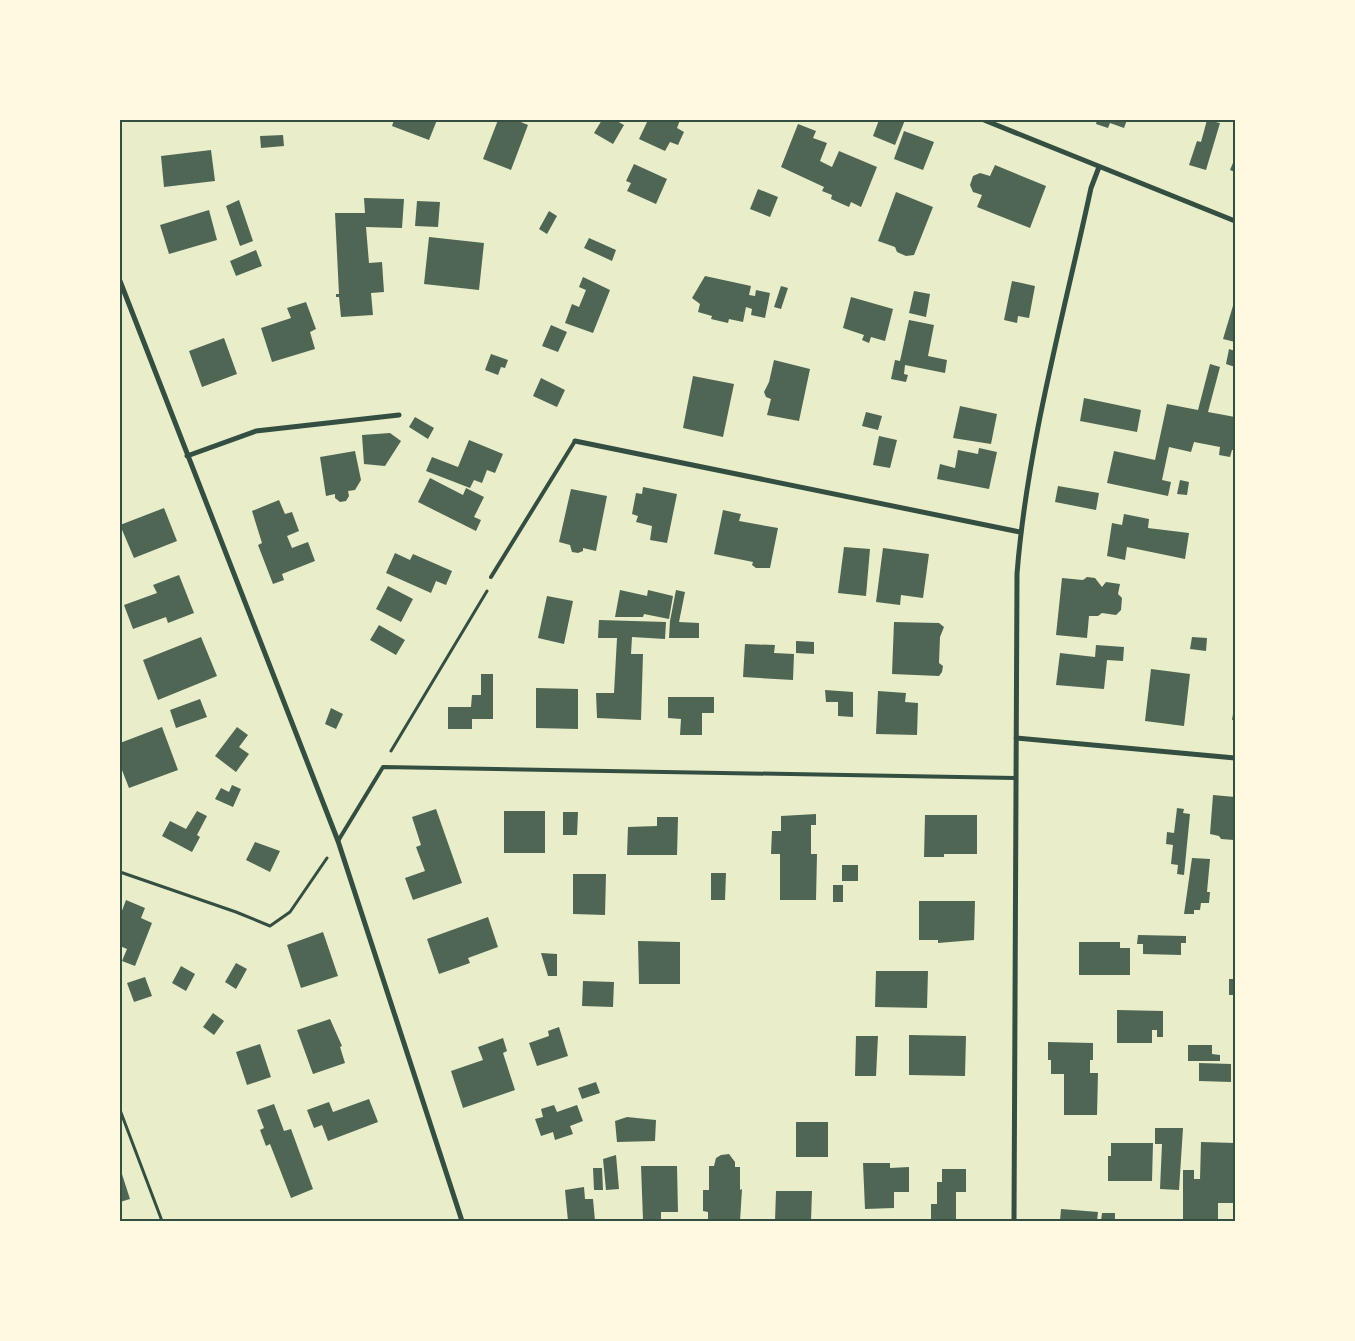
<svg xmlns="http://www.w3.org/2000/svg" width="1355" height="1341" font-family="'IBM Plex Sans',sans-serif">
	<rect width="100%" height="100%" fill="#e9edc9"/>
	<path fill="#4f6655" d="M 394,120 L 437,120 L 429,140 L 392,126 Z
		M 498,120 L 516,120 L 528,125 L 511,170 L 483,159 Z
		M 602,120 L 615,120 L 624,125 L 613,144 L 594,133 Z
		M 648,120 L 680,120 L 677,128 L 684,132 L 678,145 L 670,142 L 665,151 L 639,139 Z
		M 879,120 L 905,120 L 895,145 L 873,136 Z
		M 1097,120 L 1127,120 L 1124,128 L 1110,123 L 1108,128 L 1096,124 Z
		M 1207,120 L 1220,123 L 1206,170 L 1189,165 L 1197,141 L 1201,142 Z
		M 798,124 L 816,131 L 813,138 L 827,143 L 820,161 L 832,167 L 839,151 L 877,167 L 861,207 L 851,202 L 849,207 L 831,199 L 832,195 L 822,191 L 824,187 L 781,167 Z
		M 904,131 L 934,142 L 923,170 L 894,159 Z
		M 283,135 L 284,146 L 261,148 L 260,136 Z
		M 211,150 L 215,181 L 164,187 L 161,156 Z
		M 1235,158 L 1235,172 L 1230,170 Z
		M 634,164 L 667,179 L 656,204 L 627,191 L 631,183 L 626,181 Z
		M 995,165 L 1046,186 L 1030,228 L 977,207 L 982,195 L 973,192 L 970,185 L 973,176 L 980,173 L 990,176 Z
		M 758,189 L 778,197 L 770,217 L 750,209 Z
		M 896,192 L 933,207 L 914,255 L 906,256 L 897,252 L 895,247 L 878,241 Z
		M 364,198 L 404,199 L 402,228 L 366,227 L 369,263 L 382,262 L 384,292 L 371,293 L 373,315 L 341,317 L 339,297 L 336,297 L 336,294 L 339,294 L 335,213 L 365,213 Z
		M 239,200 L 253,241 L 240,246 L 226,206 Z
		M 417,201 L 440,202 L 438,227 L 415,226 Z
		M 209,210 L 217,240 L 169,254 L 160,225 Z
		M 549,211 L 557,216 L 547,234 L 539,229 Z
		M 429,237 L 484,243 L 479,290 L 424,284 Z
		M 589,238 L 616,250 L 612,261 L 584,248 Z
		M 256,250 L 262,266 L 236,276 L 230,261 Z
		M 705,276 L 751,286 L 749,295 L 755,296 L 756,290 L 770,293 L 765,318 L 751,315 L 752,309 L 746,307 L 743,322 L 729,319 L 728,323 L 711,319 L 712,316 L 698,312 L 700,304 L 692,298 Z
		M 583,277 L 610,290 L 593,333 L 565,323 L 572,304 L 579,307 L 586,290 L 579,287 Z
		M 1012,281 L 1035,286 L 1029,318 L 1018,316 L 1017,323 L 1004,320 Z
		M 781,286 L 788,288 L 781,309 L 774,307 Z
		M 914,291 L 930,294 L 926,317 L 909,313 Z
		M 851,297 L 893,309 L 885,341 L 871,337 L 869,343 L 862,340 L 864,335 L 843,328 Z
		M 1235,299 L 1235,342 L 1223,339 Z
		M 306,302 L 316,329 L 310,332 L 315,349 L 272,362 L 261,328 L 291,318 L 287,308 Z
		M 909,320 L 934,325 L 928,356 L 947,360 L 945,373 L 905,365 L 904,374 L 908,375 L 906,382 L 891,379 L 895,360 L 900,361 Z
		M 551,325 L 567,332 L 558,352 L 542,346 Z
		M 224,338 L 237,374 L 202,387 L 189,351 Z
		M 1229,349 L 1235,351 L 1235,367 L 1226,364 Z
		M 491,354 L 508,360 L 505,368 L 501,367 L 498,375 L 485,370 Z
		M 774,360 L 810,369 L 799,421 L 767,415 L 771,399 L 766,397 L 764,392 L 769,382 Z
		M 1210,364 L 1220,367 L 1208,412 L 1235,417 L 1235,450 L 1232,450 L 1230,457 L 1219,455 L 1220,447 L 1194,442 L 1191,452 L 1169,447 L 1162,480 L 1171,482 L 1168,496 L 1107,483 L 1114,451 L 1155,460 L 1167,404 L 1198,410 Z
		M 693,376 L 734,384 L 723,437 L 683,428 Z
		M 541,378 L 565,390 L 557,407 L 533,396 Z
		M 1084,398 L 1141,410 L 1137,432 L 1080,421 Z
		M 960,406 L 997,414 L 991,444 L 953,438 Z
		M 866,412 L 882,416 L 878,430 L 862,426 Z
		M 415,417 L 434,428 L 428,439 L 409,427 Z
		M 390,433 L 401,441 L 385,466 L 364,464 L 362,435 Z
		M 879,436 L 897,440 L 890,468 L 873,465 Z
		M 469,440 L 503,454 L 495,473 L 487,470 L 482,483 L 474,480 L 470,488 L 426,471 L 432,457 L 458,467 Z
		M 979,448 L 997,452 L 989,489 L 937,479 L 940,464 L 955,468 L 958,450 L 978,454 Z
		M 355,451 L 361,480 L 355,490 L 348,491 L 349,496 L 346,501 L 340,502 L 335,498 L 335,494 L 326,496 L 320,457 Z
		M 430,478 L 463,495 L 466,488 L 484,497 L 474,517 L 481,520 L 476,531 L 418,502 Z
		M 1180,480 L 1189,482 L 1187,495 L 1177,494 Z
		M 1058,486 L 1099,493 L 1096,510 L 1055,502 Z
		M 643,487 L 677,494 L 667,543 L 650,540 L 652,526 L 636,522 L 638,516 L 632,514 L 636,493 L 642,494 Z
		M 571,489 L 607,496 L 596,551 L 583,548 L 583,551 L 578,553 L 572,552 L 570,545 L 559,542 Z
		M 279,500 L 285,514 L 292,512 L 299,531 L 287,536 L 292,548 L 308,542 L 315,561 L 282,574 L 284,580 L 273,584 L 258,545 L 262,543 L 252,511 Z
		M 164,508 L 177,541 L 134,558 L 120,525 Z
		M 723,510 L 741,514 L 739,521 L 778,528 L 770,568 L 756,568 L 752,565 L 753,562 L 714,554 Z
		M 1124,514 L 1149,519 L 1148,528 L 1189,533 L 1185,559 L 1127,547 L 1125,560 L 1107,556 L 1112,523 L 1122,525 Z
		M 844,547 L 870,549 L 866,596 L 838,593 Z
		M 883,548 L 929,554 L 923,598 L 901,595 L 900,605 L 876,602 Z
		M 395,553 L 410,560 L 413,554 L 452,571 L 446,585 L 436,581 L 431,593 L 386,573 Z
		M 179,575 L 194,613 L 168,623 L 166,617 L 133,629 L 124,605 L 157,593 L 153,585 Z
		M 1087,577 L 1095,578 L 1102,587 L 1106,582 L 1120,584 L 1118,594 L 1122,598 L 1121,610 L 1116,615 L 1102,613 L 1098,616 L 1089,616 L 1087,638 L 1056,635 L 1062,578 L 1083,580 Z
		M 388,586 L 413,599 L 401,622 L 376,609 Z
		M 620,590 L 647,596 L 648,590 L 673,596 L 669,619 L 644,614 L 643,617 L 615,617 Z
		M 676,590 L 685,592 L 679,622 L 699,623 L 699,638 L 669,638 L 670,621 Z
		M 547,596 L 573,601 L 564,644 L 538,638 Z
		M 599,620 L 666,622 L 665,639 L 632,637 L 631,654 L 643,654 L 641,720 L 597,718 L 596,693 L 614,693 L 617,638 L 598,638 Z
		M 894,622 L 939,623 L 944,627 L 940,637 L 939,663 L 943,666 L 942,672 L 939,676 L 892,674 Z
		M 379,625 L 405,640 L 396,655 L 370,640 Z
		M 201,637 L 217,676 L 158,700 L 143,660 Z
		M 1192,637 L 1207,638 L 1206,651 L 1190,649 Z
		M 796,641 L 814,642 L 814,654 L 796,653 Z
		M 745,644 L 775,645 L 774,653 L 794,654 L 793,680 L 743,677 Z
		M 1096,645 L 1124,647 L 1123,661 L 1107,660 L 1104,689 L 1056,685 L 1060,653 L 1095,657 Z
		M 1151,669 L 1190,674 L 1184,726 L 1145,721 Z
		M 481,674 L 493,674 L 493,719 L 472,719 L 472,729 L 448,729 L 448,707 L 471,707 L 472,695 L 481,695 Z
		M 536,688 L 578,689 L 578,729 L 536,728 Z
		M 825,690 L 853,692 L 853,717 L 838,716 L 838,702 L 826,702 Z
		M 878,691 L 906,693 L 905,702 L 918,703 L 917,735 L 876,734 Z
		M 668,697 L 714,697 L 714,713 L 702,713 L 702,735 L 680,735 L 681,719 L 668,718 Z
		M 200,699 L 207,717 L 176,728 L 170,710 Z
		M 331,708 L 343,714 L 336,729 L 325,724 Z
		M 1234,708 L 1235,708 L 1235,720 L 1232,720 Z
		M 162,727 L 178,770 L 129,788 L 120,765 L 120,743 Z
		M 237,727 L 248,735 L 239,747 L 249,754 L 236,772 L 215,756 Z
		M 232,785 L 241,789 L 233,807 L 215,799 L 221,788 L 229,792 Z
		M 1213,795 L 1235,797 L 1234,840 L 1221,839 L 1219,836 L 1210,834 Z
		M 1177,808 L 1184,809 L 1183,813 L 1190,814 L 1184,875 L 1177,874 L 1178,865 L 1171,864 L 1173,845 L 1166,844 L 1167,832 L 1174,833 Z
		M 436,809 L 462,883 L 413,900 L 405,878 L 425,871 L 416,847 L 421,845 L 412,817 Z
		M 197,811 L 207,816 L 197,835 L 200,837 L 192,852 L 162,836 L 170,821 L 186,829 Z
		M 504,811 L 545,811 L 545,853 L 504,853 Z
		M 563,812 L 578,812 L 577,835 L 563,835 Z
		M 816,814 L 816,825 L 811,825 L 811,854 L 817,854 L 816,900 L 780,900 L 780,854 L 771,854 L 772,831 L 781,831 L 781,816 Z
		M 925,815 L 977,815 L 977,854 L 944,854 L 944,857 L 924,857 Z
		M 657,817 L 678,817 L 677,855 L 627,855 L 628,827 L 657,826 Z
		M 255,842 L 280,851 L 270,872 L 246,860 Z
		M 1192,858 L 1210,859 L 1207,892 L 1210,892 L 1209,903 L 1201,903 L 1200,910 L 1194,910 L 1194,914 L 1184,914 Z
		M 842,865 L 858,865 L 858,881 L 842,881 Z
		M 711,873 L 726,873 L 725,900 L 711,900 Z
		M 573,874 L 606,874 L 605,915 L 573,914 Z
		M 833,885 L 843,885 L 843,902 L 833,902 Z
		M 126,900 L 145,908 L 141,918 L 152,923 L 135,966 L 122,961 L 127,949 L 120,946 L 120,916 Z
		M 919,901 L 975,901 L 974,940 L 938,943 L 938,940 L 919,940 Z
		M 488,917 L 498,947 L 468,958 L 470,963 L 439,974 L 427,939 Z
		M 323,932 L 338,976 L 301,988 L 287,945 Z
		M 1138,935 L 1186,936 L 1186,943 L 1181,943 L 1181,955 L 1143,954 L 1143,944 L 1137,944 Z
		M 638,941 L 680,942 L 680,984 L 639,984 Z
		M 1079,942 L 1120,942 L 1120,948 L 1130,948 L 1130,975 L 1079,975 Z
		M 541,953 L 557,954 L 557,976 L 548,976 Z
		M 236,963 L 247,969 L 236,989 L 225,982 Z
		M 181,966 L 195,974 L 186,991 L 172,983 Z
		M 876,971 L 928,971 L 927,1008 L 875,1007 Z
		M 145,977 L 152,996 L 134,1002 L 127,983 Z
		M 1229,979 L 1235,979 L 1235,995 L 1229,995 Z
		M 583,981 L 614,982 L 613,1007 L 582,1006 Z
		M 1117,1010 L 1163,1011 L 1163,1037 L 1157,1037 L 1157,1030 L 1152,1030 L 1152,1043 L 1117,1043 Z
		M 213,1013 L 224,1021 L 214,1035 L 203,1027 Z
		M 330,1019 L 342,1046 L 340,1047 L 345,1063 L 313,1074 L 297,1030 Z
		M 559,1027 L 568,1056 L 537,1066 L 529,1043 L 549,1036 L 548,1031 Z
		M 909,1035 L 966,1036 L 965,1076 L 909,1075 Z
		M 856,1036 L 878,1036 L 876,1076 L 855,1076 Z
		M 503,1038 L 507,1051 L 503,1053 L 515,1090 L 463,1108 L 451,1071 L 483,1060 L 478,1047 Z
		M 1048,1042 L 1093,1043 L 1093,1060 L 1090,1060 L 1090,1073 L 1098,1073 L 1097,1115 L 1064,1115 L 1064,1074 L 1051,1074 L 1051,1060 L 1048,1060 Z
		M 260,1044 L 271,1077 L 247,1085 L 236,1052 Z
		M 1188,1045 L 1212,1045 L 1212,1054 L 1220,1055 L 1220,1061 L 1188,1061 Z
		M 1199,1063 L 1231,1064 L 1231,1082 L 1199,1081 Z
		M 596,1082 L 600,1093 L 582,1099 L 578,1088 Z
		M 369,1099 L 378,1122 L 328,1141 L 322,1125 L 314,1128 L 307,1110 L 329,1102 L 333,1112 Z
		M 274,1104 L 284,1131 L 291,1129 L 313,1189 L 291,1198 L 270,1144 L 266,1146 L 260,1130 L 264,1128 L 257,1110 Z
		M 554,1105 L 557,1112 L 577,1105 L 583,1121 L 570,1126 L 573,1134 L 555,1140 L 553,1132 L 541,1136 L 535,1119 L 543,1117 L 541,1109 Z
		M 627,1117 L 656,1120 L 655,1141 L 617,1142 L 615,1121 Z
		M 796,1122 L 828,1122 L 828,1157 L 796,1157 Z
		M 1155,1128 L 1183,1128 L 1179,1190 L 1160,1189 L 1162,1144 L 1155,1144 Z
		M 1201,1142 L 1235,1143 L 1233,1203 L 1218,1203 L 1218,1221 L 1183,1221 L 1183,1170 L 1194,1170 L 1194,1179 L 1200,1179 Z
		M 1111,1143 L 1153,1143 L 1152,1181 L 1108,1181 L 1108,1156 L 1111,1156 Z
		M 729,1154 L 735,1162 L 735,1167 L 740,1167 L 740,1190 L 742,1189 L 740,1221 L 708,1221 L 708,1212 L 703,1211 L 703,1190 L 709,1190 L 709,1166 L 714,1166 L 716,1158 L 721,1155 Z
		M 616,1155 L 619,1189 L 606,1190 L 603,1159 Z
		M 863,1163 L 890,1163 L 890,1168 L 909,1167 L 909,1192 L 894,1192 L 894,1208 L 865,1209 Z
		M 641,1166 L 677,1166 L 678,1212 L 661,1212 L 661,1220 L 643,1220 Z
		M 120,1168 L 130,1199 L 120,1202 Z
		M 593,1168 L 602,1168 L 603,1190 L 594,1190 Z
		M 942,1169 L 966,1169 L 966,1192 L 956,1192 L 956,1219 L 931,1219 L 931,1204 L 937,1204 L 937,1182 L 942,1182 Z
		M 584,1187 L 585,1199 L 593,1199 L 595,1221 L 568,1221 L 565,1190 Z
		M 776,1191 L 812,1191 L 811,1221 L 775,1221 Z
		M 1061,1209 L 1098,1212 L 1097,1221 L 1060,1221 Z
		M 1102,1213 L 1115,1213 L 1115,1221 L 1101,1221 Z"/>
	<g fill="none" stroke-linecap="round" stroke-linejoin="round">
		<path stroke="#344e41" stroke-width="3" d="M 391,751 L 487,591
			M 120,872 L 236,912 L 270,926 L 290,912 L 327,858
			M 120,1110 L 162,1221"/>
		<path stroke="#344e41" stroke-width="4" d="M 491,577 L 575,441
			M 338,841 L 383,767 L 1015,778"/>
		<path stroke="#344e41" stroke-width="5" d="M 984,120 L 1235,221
			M 120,281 L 338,841 L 462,1221
			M 575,441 L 1020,532
			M 187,456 L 256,431 L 399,415
			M 1016,738 L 1235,758
			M 1014,1221 L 1017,574 C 1027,446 1064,314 1091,188 L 1099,167"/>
	</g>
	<rect width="1355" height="1341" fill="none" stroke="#fefae0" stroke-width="242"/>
	<rect x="121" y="121" width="1113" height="1099" fill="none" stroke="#344e41" stroke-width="2"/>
</svg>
